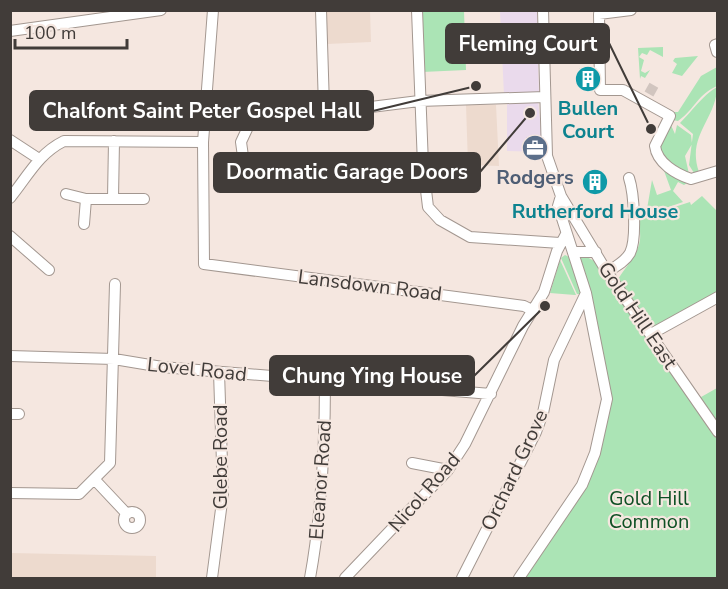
<svg xmlns="http://www.w3.org/2000/svg" width="728" height="589" font-family="'Nunito Sans',sans-serif">
	<rect width="100%" height="100%" fill="#f5e7e0"/>
	<path fill="#eadaec" d="M 500,11 L 537,11 L 539,95 L 504,95 Z
		M 538,100 L 543,152 L 507,151 L 507,103 Z"/>
	<path fill="#eddace" d="M 326,11 L 370,11 L 371,42 L 327,44 Z
		M 466,105 L 496,105 L 499,166 L 468,165 Z
		M 11,553 L 156,556 L 156,578 L 11,578 Z"/>
	<path fill="#abe4b5" d="M 420,11 L 464,11 L 466,70 L 422,72 Z
		M 663,47 L 663,57 L 650,50 L 647,55 L 642,53 L 639,57 L 644,60 L 641,71 L 645,73 L 650,70 L 645,78 L 641,76 L 640,79 L 638,48 Z
		M 698,56 L 682,76 L 672,73 L 677,64 L 673,61 L 675,58 Z
		M 717,67 L 717,86 C 697,95 696,108 678,121 L 672,120 L 674,112 L 678,112 L 701,76 Z
		M 717,87 C 717,118 686,136 699,172 L 694,173 L 689,165 L 693,134 L 680,123 C 693,110 702,96 717,87 Z
		M 670,123 L 675,134 L 677,125 L 691,135 L 692,144 L 685,156 L 689,174 L 662,157 L 660,148 Z
		M 663,168 L 687,183 L 684,185 L 678,182 L 673,191 L 683,202 L 657,211 L 647,209 L 652,180 L 657,195 L 671,190 Z
		M 702,196 L 717,211 L 717,293 L 654,328 L 618,279 C 626,266 638,255 640,240 C 641,228 637,222 643,211 L 659,212 L 690,202 L 691,205 Z
		M 565,255 L 569,257 L 581,288 L 580,294 L 577,294 L 561,258 Z
		M 585,256 L 596,262 L 694,401 L 717,388 L 717,578 L 522,578 L 566,516 L 610,406 L 579,257 Z
		M 560,260 L 576,295 L 575,295 L 550,293 Z"/>
	<g fill="none" stroke-linecap="round" stroke-linejoin="round">
		<path stroke="#d1c5bf" stroke-width="10" stroke-dasharray="10 5" stroke-linecap="butt" d="M 649,94 L 654,85"/>
		<g stroke="#a39790" stroke-width="12">
			<path id="minor" d="M 213,10 L 203,142 L 204,264 L 524,306 L 532,310
				M 321,10 L 324,107
				M 417,10 L 423,165 L 428,207 L 440,220 L 470,237 L 560,243
				M 543,10 L 547,156 L 561,196 L 607,272 L 718,432
				M 631,10 L 599,14 L 600,90 L 623,90 L 670,116 L 655,146 C 657,163 676,174 691,179 L 718,171
				M 10,31 L 161,10
				M 717,52 L 715,45 L 718,44
				M 206,109 L 371,107 L 419,101 L 545,97
				M 10,140 L 39,159
				M 247,185 L 241,142 L 248,127 L 249,109
				M 66,194 L 86,199 L 144,199
				M 10,198 C 28,176 38,154 64,141 L 203,142
				M 113,198 L 114,141
				M 84,224 L 86,199
				M 10,236 L 49,270
				M 573,252 L 596,252
				M 607,272 C 615,267 625,262 630,253 C 637,239 634,193 629,178
				M 651,334 L 718,297
				M 10,356 L 114,359 L 162,367 L 491,394
				M 10,414 L 19,414
				M 412,463 L 448,470
				M 95,480 L 127,514
				M 10,493 L 79,494 L 110,463 L 115,284
				M124 520a8 8 0 1 1 16 0a8 8 0 1 1-16 0Z
				M 212,578 L 223,494 L 219,372
				M 310,578 C 322,512 325,448 325,380
				M 345,578 L 448,470 L 465,444 L 523,326 L 544,292 L 557,251 L 566,234
				M 462,578 L 536,432 L 543,413 L 554,360 L 586,293
				M 519,578 L 582,485 L 595,453 L 607,399 L 586,293 L 558,206 L 561,196"/>
		</g>
		<use href="#minor" stroke="#fff" stroke-width="10"/>
	</g>
	<defs>
		<g id="building-disc" transform="scale(1.35)"><circle r="9.5" fill="#0f9aa8" stroke="#f5e7e0"/><path d="M-4-6H4V6H1V3H-1V6H-4ZM-2.5-4.3h1.7v1.8h-1.7ZM.8-4.3h1.7v1.8H.8ZM-2.5-1h1.7V.8h-1.7ZM.8-1h1.7V.8H.8Z" fill="#fff"/></g>
		<g id="office-disc" transform="scale(1.35)"><circle r="9.5" fill="#5c6f8a" stroke="#f5e7e0"/><path d="M-6-3h4V-5.5h4V-3h4V5H-6ZM-1-4.5V-3h2v-1.5ZM-6 0V1H6V0Z" fill="#fff"/></g>
	</defs>
	<g fill-rule="evenodd">
		<use href="#building-disc" x="588" y="79"/>
		<use href="#office-disc" x="535" y="148"/>
		<use href="#building-disc" x="595" y="182"/>
	</g>
	<g text-anchor="middle" stroke-width="4.5" stroke-linejoin="round" paint-order="stroke">
		<g font-size="20" font-weight="bold" fill="#0d838f" stroke="#f5e7e0">
			<text x="588" y="115">Bullen<tspan x="588" dy="23">Court</tspan></text>
			<text x="595" y="218">Rutherford House</text>
		</g>
		<g font-size="20" font-weight="bold" fill="#4e5e75" stroke="#f5e7e0">
			<text x="535" y="184">Rodgers</text>
		</g>
		<g font-size="20" fill="#413c39" stroke="#f5e7e0">
			<text transform="translate(370 285) rotate(7)" y="7">Lansdown Road</text>
			<text transform="translate(638 315) rotate(56)" y="7">Gold Hill East</text>
			<text transform="translate(197 369) rotate(6)" y="7">Lovel Road</text>
			<text transform="translate(220 457) rotate(-90)" y="7">Glebe Road</text>
			<text transform="translate(514 470) rotate(-65)" y="7">Orchard Grove</text>
			<text transform="translate(320 480) rotate(-86)" y="7">Eleanor Road</text>
			<text transform="translate(424 492) rotate(-49)" y="7">Nicol Road</text>
		</g>
		<g font-size="20" fill="#0e5024" stroke="#f5e7e0">
			<text x="649" y="505">Gold Hill<tspan x="649" dy="23">Common</tspan></text>
		</g>
	</g>
	<path fill="none" stroke="#413c39" stroke-width="2" d="M651 129L609 43M476 86L373 111M530 113L480 172M545 306L474 376"/>
	<g fill="#413c39" stroke="#f5e7e0" stroke-width="2">
		<circle cx="651" cy="129" r="6"/>
		<circle cx="476" cy="86" r="6"/>
		<circle cx="530" cy="113" r="6"/>
		<circle cx="545" cy="306" r="6"/>
	</g>
	<g fill="#413c39" stroke="#413c39" stroke-width="2">
		<rect x="446" y="24" width="163" height="39" rx="6"/>
		<rect x="30" y="91" width="343" height="39" rx="6"/>
		<rect x="214" y="153" width="266" height="39" rx="6"/>
		<rect x="270" y="356" width="204" height="39" rx="6"/>
	</g>
	<g font-size="21" text-anchor="middle" font-weight="bold" fill="#fff">
		<text x="528" y="51">Fleming Court</text>
		<text x="202" y="118">Chalfont Saint Peter Gospel Hall</text>
		<text x="347" y="179">Doormatic Garage Doors</text>
		<text x="372" y="383">Chung Ying House</text>
	</g>
	<rect width="728" height="589" fill="none" stroke="#413c39" stroke-width="24"/>
	<path d="M15 39v9h112v-9" fill="none" stroke="#413c39" stroke-width="3"/>
	<text x="24" y="39" font-size="18" fill="#413c39" stroke="#f5e7e0" stroke-width="4.5" paint-order="stroke">100 m</text>
</svg>
